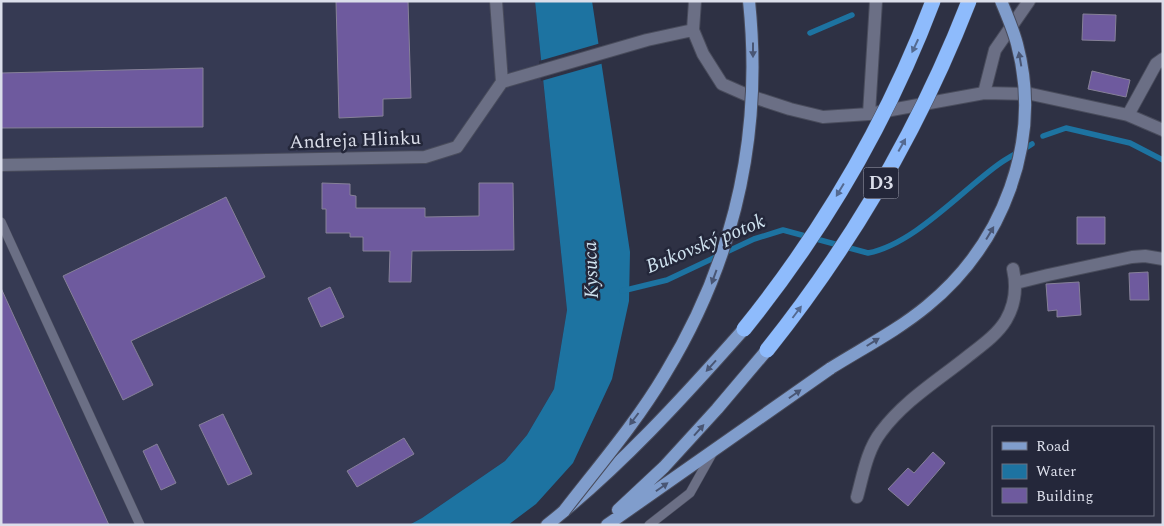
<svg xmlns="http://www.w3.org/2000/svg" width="1164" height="526" font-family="Spectral,serif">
	<rect width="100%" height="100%" fill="#2e3144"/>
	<path fill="#363a53" d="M 1,1 L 535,1 L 567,310 L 554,389 L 527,435 L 505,461 L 422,518 L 409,525 L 1,525 Z"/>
	<path fill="#1d73a1" d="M 535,1 L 592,1 L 630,252 L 629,301 L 612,379 L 573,463 L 536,504 L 508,525 L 409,525 L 422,518 L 505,461 L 527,435 L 554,389 L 567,310 Z"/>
	<path fill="#2e3144" d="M 601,43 L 604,63 L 541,81 L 539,61 Z"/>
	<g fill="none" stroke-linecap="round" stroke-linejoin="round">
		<path stroke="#1d73a1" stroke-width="5.5" d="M 810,33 L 852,15
			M 1043,136 L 1066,128 L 1130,143 L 1163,160
			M 622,291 L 667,280 L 754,239 L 783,230 L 868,253 C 914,244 960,192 999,164 C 1009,157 1021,151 1032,144"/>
	</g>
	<path fill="#6e5a9e" stroke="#868198" d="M 336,1 L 408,1 L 411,98 L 383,99 L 383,116 L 339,118 Z
		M 1083,14 L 1116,15 L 1115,41 L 1082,40 Z
		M 203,68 L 203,127 L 1,128 L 1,73 Z
		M 1092,71 L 1130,80 L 1126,97 L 1088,89 Z
		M 322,183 L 350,184 L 350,195 L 356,196 L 356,208 L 425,208 L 425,217 L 479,216 L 479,183 L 513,183 L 514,250 L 412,251 L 411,282 L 389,282 L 390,251 L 363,251 L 363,237 L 350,237 L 350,233 L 326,233 L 326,209 L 322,209 Z
		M 226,197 L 265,277 L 131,341 L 153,385 L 123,400 L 63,276 Z
		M 1077,217 L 1105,217 L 1105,244 L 1077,244 Z
		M 1148,272 L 1149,300 L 1130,300 L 1129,273 Z
		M 1079,282 L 1081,315 L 1057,317 L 1057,310 L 1048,311 L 1046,284 Z
		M 330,287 L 344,317 L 321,327 L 308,298 Z
		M 1,288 L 109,525 L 1,525 Z
		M 223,414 L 252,474 L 228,485 L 199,425 Z
		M 404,438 L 414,454 L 357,487 L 347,471 Z
		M 157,444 L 176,483 L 161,490 L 143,451 Z
		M 933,452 L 945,463 L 908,506 L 888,489 L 908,468 L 914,473 Z"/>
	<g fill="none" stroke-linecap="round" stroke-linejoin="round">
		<g stroke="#494c5c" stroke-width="10">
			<path id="service" d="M 1,222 L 140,525
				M 649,525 L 690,493 L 713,452"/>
		</g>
		<g stroke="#494c5c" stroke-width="14">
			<path id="minor" d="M 496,1 L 502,82
				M 695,1 L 693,30 L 703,54 L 722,84 L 747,95 L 790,109 L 823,117 L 869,114 L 984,93 L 1031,94 L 1128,115 L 1163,130
				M 984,93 L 995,50 L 1029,1
				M 869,114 L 876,1
				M 1128,115 L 1156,64 L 1163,59
				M 1,165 L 425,157 L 457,147 L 502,82 L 647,40 L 693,30
				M 1016,283 L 1048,275 L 1132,257 L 1145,256 L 1163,259
				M 857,497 C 863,475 867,450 881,432 C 904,401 937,381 967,357 C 981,346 997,335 1006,320 C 1016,303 1017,287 1013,269"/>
		</g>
		<g stroke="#494c5c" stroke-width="14">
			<path id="primary" d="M 618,510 L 664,467 L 717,409 L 767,350
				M 547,525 C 620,467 682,399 744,329
				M 607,525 L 831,368"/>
		</g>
		<use href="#service" stroke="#6b6f85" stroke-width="9"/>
		<use href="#minor" stroke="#6b6f85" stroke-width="12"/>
		<use href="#primary" stroke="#809dcc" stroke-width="12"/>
		<g stroke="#494c5c" stroke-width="14" stroke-linecap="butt">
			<path id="primary-bridge" d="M 831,368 C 863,348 898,330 927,306 C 1003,244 1043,141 1017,44 C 1013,29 1007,15 1001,1
				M 564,511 C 598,467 636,423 665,374 C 735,259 763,135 749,1"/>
		</g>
		<g stroke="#494c5c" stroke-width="16" stroke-linecap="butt">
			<path id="motorway-bridge" d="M 744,329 C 823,231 888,120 933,1
				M 767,350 C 851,245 920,127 969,1"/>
		</g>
		<use href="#primary-bridge" stroke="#809dcc" stroke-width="12"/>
		<use href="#motorway-bridge" stroke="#8ebbfc" stroke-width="15"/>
	</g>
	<defs><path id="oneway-solid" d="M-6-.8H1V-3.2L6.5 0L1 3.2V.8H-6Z" transform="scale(1.25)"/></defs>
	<g fill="#546a91">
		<use href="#oneway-solid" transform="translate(915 46) rotate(115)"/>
		<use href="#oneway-solid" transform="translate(902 145) rotate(-61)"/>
		<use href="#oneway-solid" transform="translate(840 190) rotate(121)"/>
		<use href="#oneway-solid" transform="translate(797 312) rotate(-53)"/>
	</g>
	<g fill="#495674">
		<use href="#oneway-solid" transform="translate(753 50) rotate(90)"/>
		<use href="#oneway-solid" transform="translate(1020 59) rotate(-100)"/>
		<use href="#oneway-solid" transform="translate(990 233) rotate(-59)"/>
		<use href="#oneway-solid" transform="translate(714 277) rotate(110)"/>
		<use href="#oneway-solid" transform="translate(873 342) rotate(-32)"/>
		<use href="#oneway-solid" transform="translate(711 366) rotate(132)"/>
		<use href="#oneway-solid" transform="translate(795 394) rotate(-35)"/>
		<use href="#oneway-solid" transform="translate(634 419) rotate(127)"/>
		<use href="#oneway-solid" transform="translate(699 430) rotate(-48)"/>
		<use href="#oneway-solid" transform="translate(662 487) rotate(-35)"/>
	</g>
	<g text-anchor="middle" stroke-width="5" stroke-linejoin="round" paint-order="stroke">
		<rect fill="#24273a" stroke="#a4a7b5" stroke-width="1" x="863.5" y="167.5" width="35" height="31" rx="4"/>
		<g font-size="18" font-weight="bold" fill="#dbdeea">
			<text x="881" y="189">D3</text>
		</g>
		<g font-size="19" fill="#dbdeea" stroke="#24273a">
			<text transform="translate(355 139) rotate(-2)" y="7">Andreja Hlinku</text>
		</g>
		<g font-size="20" font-style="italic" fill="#d0e3f0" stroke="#24273a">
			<text transform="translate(705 243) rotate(-22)" y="7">Bukovský potok</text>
			<text transform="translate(590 270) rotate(-92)" y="7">Kysuca</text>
		</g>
	</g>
	<rect width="1164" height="526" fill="none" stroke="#dbdeea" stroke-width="5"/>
	<rect x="992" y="426" width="162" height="90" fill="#24273a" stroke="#6d7080"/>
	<rect x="1002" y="442" width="25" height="8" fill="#809dcc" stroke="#6d7080"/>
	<text x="1036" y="451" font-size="15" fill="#dbdeea">Road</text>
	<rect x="1002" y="464" width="25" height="15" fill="#1d73a1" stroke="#6d7080"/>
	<text x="1036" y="476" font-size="15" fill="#dbdeea">Water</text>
	<rect x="1002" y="488" width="25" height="15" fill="#6e5a9e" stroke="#6d7080"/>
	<text x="1036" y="501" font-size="15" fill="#dbdeea">Building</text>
</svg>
